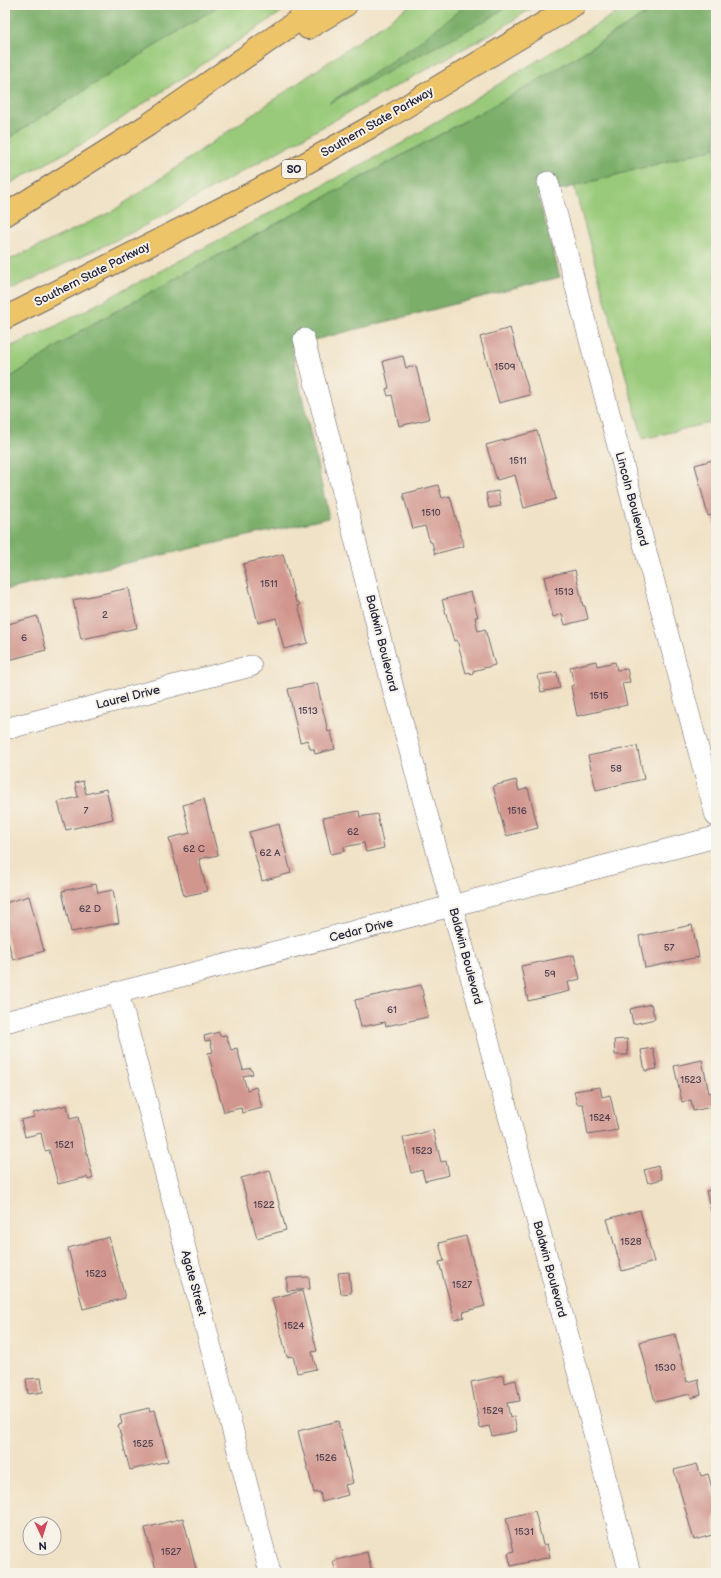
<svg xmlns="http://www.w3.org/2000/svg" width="721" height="1578" font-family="'Balsamiq Sans',sans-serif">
	<rect width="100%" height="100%" fill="#f7f3e8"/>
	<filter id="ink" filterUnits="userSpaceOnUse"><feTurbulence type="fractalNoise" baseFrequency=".025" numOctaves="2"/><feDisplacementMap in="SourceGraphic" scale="8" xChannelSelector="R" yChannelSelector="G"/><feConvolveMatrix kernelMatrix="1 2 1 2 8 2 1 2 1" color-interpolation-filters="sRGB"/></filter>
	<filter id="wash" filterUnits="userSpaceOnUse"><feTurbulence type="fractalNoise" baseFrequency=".012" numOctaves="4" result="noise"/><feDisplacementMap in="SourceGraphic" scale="16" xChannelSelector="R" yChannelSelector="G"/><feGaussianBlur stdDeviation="0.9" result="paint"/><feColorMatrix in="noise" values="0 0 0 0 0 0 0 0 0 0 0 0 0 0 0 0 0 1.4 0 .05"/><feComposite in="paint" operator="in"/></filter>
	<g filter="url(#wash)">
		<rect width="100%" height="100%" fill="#f0e2c6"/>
		<path fill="#99ca79" stroke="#5e765a" d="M 220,5 L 292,5 L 89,140 L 5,186 L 5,140 Z
			M 411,5 L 537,5 L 501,28 L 133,232 L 5,292 L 5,262 L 113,211 Z
			M 629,5 L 660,5 L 529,86 L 87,327 L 5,381 L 5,349 L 54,327 L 397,146 Z
			M 716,148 L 716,421 L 643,439 L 574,186 Z"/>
		<path fill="#7aae69" stroke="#4e6852" d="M 5,5 L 220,5 L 5,140 Z
			M 466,5 L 509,5 L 492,17 L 329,103 L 414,46 Z
			M 660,5 L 716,5 L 716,148 L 538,196 L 560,277 L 291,346 L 329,518 L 5,590 L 5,381 L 87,327 L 529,86 Z"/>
		<g id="blocks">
			<path fill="#d1968d" d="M 510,328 L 530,395 L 499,403 L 480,337 Z
				M 403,356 L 406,368 L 416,366 L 429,419 L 399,426 L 392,395 L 388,396 L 386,389 L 389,388 L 383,361 Z
				M 537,431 L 556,499 L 524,508 L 515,475 L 497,480 L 486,445 Z
				M 716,459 L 716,526 L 715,526 L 712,515 L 708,516 L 695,465 Z
				M 438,485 L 442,498 L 450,496 L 464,546 L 435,554 L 432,542 L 430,542 L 425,526 L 413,529 L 403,494 Z
				M 498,491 L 501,506 L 489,508 L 486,493 Z
				M 283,554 L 296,602 L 299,602 L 300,605 L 298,605 L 308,643 L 284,649 L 276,618 L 258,623 L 243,564 Z
				M 575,570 L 583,606 L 585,606 L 588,619 L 565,625 L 562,614 L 553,617 L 544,577 Z
				M 129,588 L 137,628 L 81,639 L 73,600 Z
				M 471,592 L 478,617 L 475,617 L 478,631 L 485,629 L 495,665 L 473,671 L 473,674 L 471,675 L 470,672 L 466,673 L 457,640 L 454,641 L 442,600 Z
				M 37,616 L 46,650 L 5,661 L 5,625 Z
				M 596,661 L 597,666 L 615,662 L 617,670 L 627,669 L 630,682 L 622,683 L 627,705 L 577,716 L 571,686 L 574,685 L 570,667 Z
				M 557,672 L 560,688 L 541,692 L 538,675 Z
				M 317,683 L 328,732 L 331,731 L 335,749 L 315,754 L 314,749 L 310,749 L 308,740 L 300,742 L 288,689 Z
				M 637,746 L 644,779 L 596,790 L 588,756 Z
				M 516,780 L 519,791 L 528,788 L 538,828 L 506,836 L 493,786 Z
				M 83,781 L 86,794 L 106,789 L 113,819 L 66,830 L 58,802 L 78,797 L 75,783 Z
				M 204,799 L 218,855 L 199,859 L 207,891 L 184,896 L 169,838 L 190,833 L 183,805 Z
				M 359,811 L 360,817 L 377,814 L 384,848 L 366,852 L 364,843 L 344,847 L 345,851 L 331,854 L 323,818 Z
				M 279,824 L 291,873 L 262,881 L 249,832 Z
				M 96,884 L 98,893 L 113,890 L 119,923 L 71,932 L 62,891 Z
				M 29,896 L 44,951 L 13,960 L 5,930 L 5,903 Z
				M 692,925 L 699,957 L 645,968 L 639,936 Z
				M 574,955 L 580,979 L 568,982 L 570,991 L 528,1001 L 521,966 Z
				M 421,985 L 428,1017 L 386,1026 L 385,1022 L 361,1027 L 355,1000 Z
				M 651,1004 L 655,1019 L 633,1024 L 630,1009 Z
				M 219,1032 L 220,1036 L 226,1035 L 231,1050 L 237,1048 L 243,1070 L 251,1068 L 253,1074 L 243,1076 L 247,1090 L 256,1087 L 262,1108 L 242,1113 L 241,1108 L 224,1112 L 208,1053 L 213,1052 L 210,1040 L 205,1041 L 204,1036 Z
				M 627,1039 L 628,1055 L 615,1055 L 614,1040 Z
				M 653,1048 L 657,1069 L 645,1071 L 641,1050 Z
				M 702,1060 L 709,1093 L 714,1092 L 716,1106 L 693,1111 L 691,1100 L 682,1102 L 674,1066 Z
				M 600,1087 L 602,1097 L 610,1095 L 618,1130 L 588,1135 L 583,1104 L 577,1104 L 574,1091 Z
				M 67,1105 L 70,1119 L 78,1117 L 93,1178 L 88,1180 L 87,1177 L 58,1184 L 49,1150 L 45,1151 L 41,1133 L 25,1137 L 21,1120 L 34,1117 L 33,1113 Z
				M 433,1130 L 441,1162 L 446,1161 L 449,1175 L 425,1181 L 422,1170 L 411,1173 L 403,1138 Z
				M 658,1166 L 662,1179 L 648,1183 L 644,1170 Z
				M 270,1170 L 286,1230 L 257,1238 L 241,1178 Z
				M 716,1189 L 716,1227 L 715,1227 L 706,1191 Z
				M 640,1210 L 654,1262 L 622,1271 L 607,1219 Z
				M 466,1236 L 485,1306 L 463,1312 L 464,1317 L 455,1320 L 439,1262 L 444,1261 L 439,1243 Z
				M 109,1237 L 125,1298 L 83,1309 L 68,1248 Z
				M 349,1272 L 351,1293 L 341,1294 L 338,1273 Z
				M 309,1277 L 310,1289 L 287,1291 L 287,1278 Z
				M 302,1291 L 317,1351 L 312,1352 L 316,1369 L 297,1373 L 293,1356 L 287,1357 L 272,1298 Z
				M 675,1334 L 687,1382 L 698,1379 L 701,1395 L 691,1398 L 690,1394 L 655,1402 L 640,1342 Z
				M 503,1375 L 504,1383 L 516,1380 L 520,1401 L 507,1403 L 510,1417 L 514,1416 L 517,1431 L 492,1436 L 489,1426 L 480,1428 L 471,1382 Z
				M 41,1378 L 43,1392 L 28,1394 L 26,1379 Z
				M 149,1408 L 150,1411 L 155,1410 L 168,1461 L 130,1470 L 118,1425 L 122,1424 L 120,1415 Z
				M 338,1421 L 353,1483 L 345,1485 L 348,1495 L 322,1502 L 320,1492 L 314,1493 L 298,1431 Z
				M 697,1464 L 701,1476 L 708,1474 L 716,1502 L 716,1516 L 714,1517 L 716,1534 L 694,1540 L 674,1470 Z
				M 535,1511 L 543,1545 L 547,1544 L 550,1557 L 511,1566 L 508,1553 L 514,1551 L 506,1518 Z
				M 183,1518 L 197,1573 L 157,1573 L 145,1528 Z
				M 367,1552 L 372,1573 L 336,1573 L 333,1561 Z"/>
		</g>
	</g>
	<g filter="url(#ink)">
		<use href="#blocks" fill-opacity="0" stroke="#6a656c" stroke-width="1"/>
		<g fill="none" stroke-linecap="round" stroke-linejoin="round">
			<g stroke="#6a656c" stroke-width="22">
				<path id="minor" d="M 548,182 L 716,816
					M 304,339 L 394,692 L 582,1387 L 630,1573
					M 5,729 L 251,666
					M 118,992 L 270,1573
					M 5,1022 L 716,837"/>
			</g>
			<g stroke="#6a656c" stroke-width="24">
				<path id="motorway" d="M 308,28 L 346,5
					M 5,215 L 148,125 L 320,5
					M 5,318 L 256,191 L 390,116 L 574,5"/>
			</g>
			<use href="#minor" stroke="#fff" stroke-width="21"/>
			<use href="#motorway" stroke="#eec469" stroke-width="22"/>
		</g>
	</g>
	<g text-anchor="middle" stroke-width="4" stroke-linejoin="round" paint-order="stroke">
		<g font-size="10" fill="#4e3f50">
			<text x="505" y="370">1509</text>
			<text x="518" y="464">1511</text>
			<text x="431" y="516">1510</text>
			<text x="269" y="587">1511</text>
			<text x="564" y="595">1513</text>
			<text x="105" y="618">2</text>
			<text x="24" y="641">6</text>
			<text x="599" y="699">1515</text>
			<text x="308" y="714">1513</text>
			<text x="616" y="772">58</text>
			<text x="86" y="814">7</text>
			<text x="517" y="814">1516</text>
			<text x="353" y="835">62</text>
			<text x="194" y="852">62 C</text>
			<text x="270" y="856">62 A</text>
			<text x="90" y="912">62 D</text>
			<text x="669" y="951">57</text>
			<text x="550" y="977">59</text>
			<text x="392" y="1013">61</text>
			<text x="691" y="1083">1523</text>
			<text x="600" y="1121">1524</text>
			<text x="64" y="1148">1521</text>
			<text x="422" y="1154">1523</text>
			<text x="264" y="1208">1522</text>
			<text x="631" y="1245">1528</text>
			<text x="96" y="1277">1523</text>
			<text x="462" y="1288">1527</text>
			<text x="294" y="1329">1524</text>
			<text x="665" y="1371">1530</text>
			<text x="493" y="1414">1529</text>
			<text x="143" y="1447">1525</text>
			<text x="326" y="1461">1526</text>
			<text x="524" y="1535">1531</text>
			<text x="171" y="1555">1527</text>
		</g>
		<rect fill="#f7f3e8" stroke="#62616f" stroke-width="1" x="282" y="160" width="24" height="18" rx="3"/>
		<g font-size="11" font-weight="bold" fill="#22223b">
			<text x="294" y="173">SO</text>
		</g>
		<g font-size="12" fill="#22223b" stroke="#f7f3e8">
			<text transform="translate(377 122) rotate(-30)" y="4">Southern State Parkway</text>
			<text transform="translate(92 274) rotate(-27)" y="4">Southern State Parkway</text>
			<text transform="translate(632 499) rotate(75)" y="4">Lincoln Boulevard</text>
			<text transform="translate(382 643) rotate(76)" y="4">Baldwin Boulevard</text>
			<text transform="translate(128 697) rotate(-14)" y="4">Laurel Drive</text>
			<text transform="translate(361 930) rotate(-14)" y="4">Cedar Drive</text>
			<text transform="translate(466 956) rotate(75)" y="4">Baldwin Boulevard</text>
			<text transform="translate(550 1269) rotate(75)" y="4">Baldwin Boulevard</text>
			<text transform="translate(194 1283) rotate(75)" y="4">Agate Street</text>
		</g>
	</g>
	<rect width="721" height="1578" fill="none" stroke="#f7f3e8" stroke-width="20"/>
	<g transform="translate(42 1536) rotate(176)"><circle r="19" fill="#f7f3e8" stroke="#a29fa3"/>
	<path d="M0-3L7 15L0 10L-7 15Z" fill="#d1495b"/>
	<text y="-6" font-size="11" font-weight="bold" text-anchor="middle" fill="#22223b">N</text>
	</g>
</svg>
